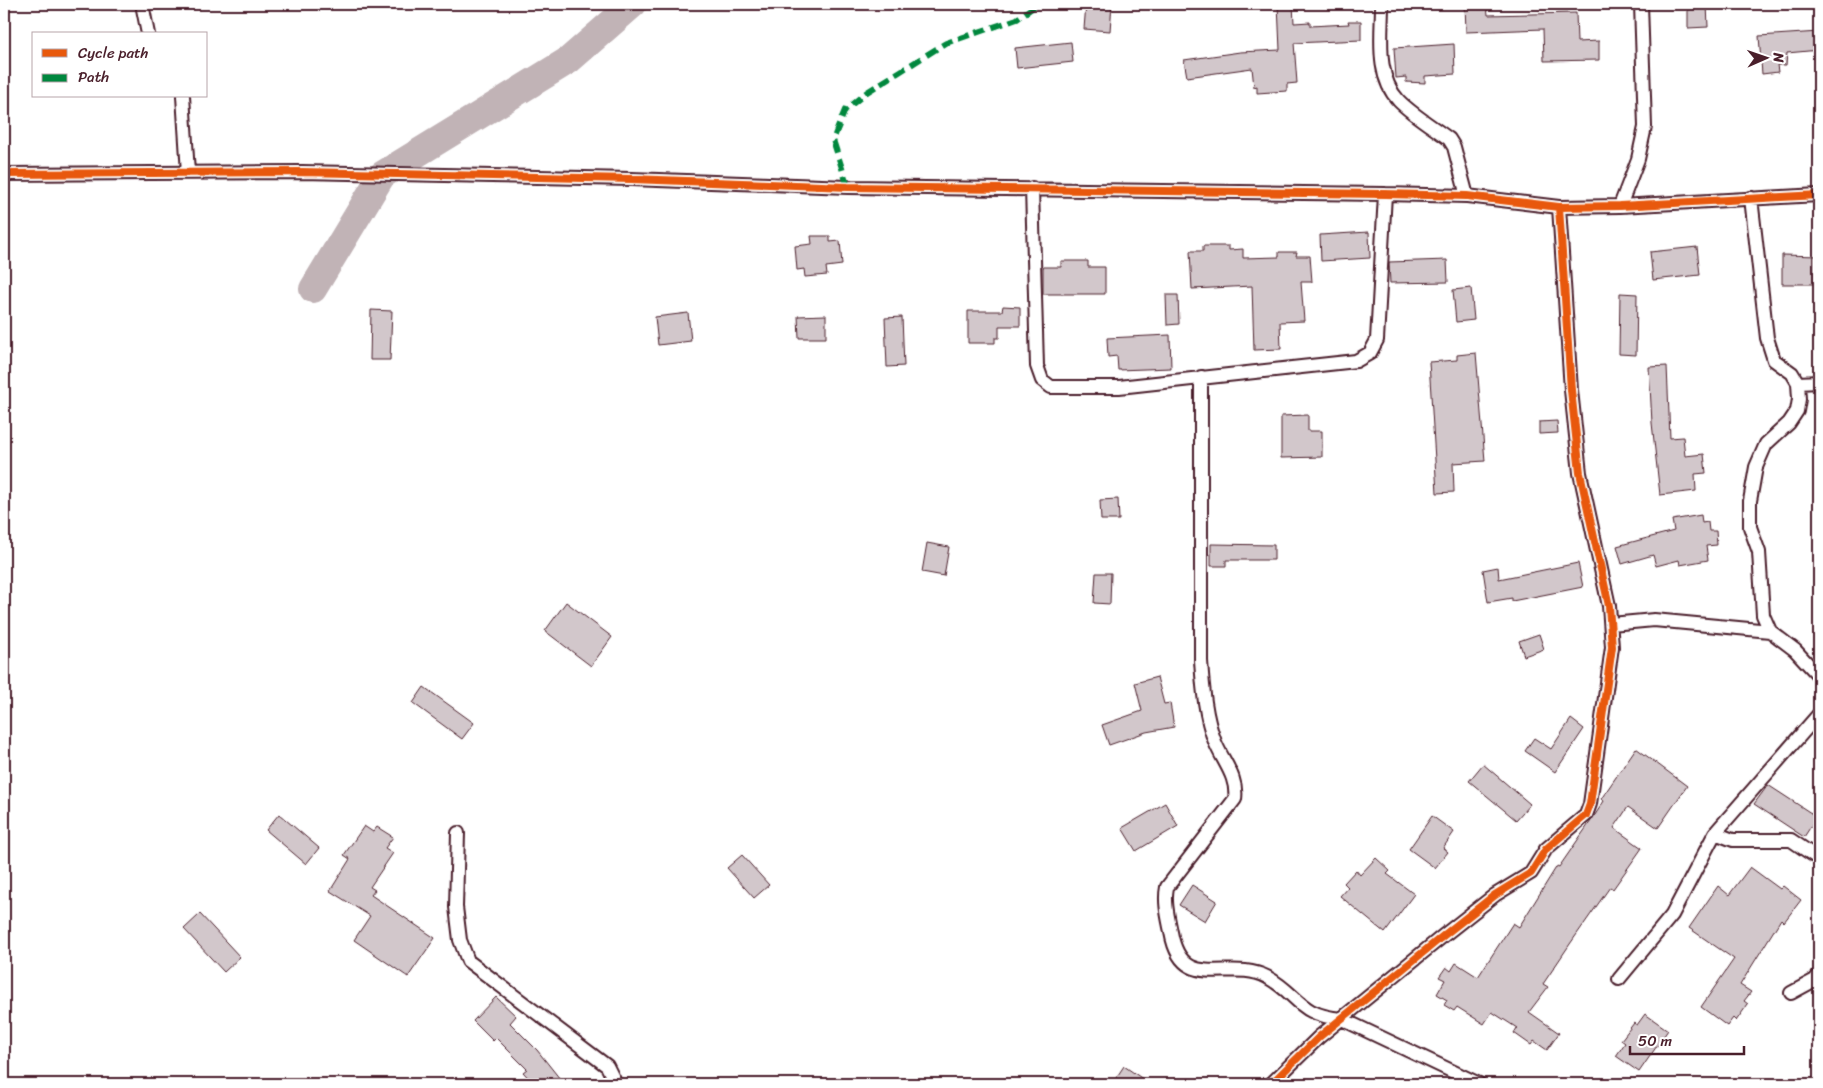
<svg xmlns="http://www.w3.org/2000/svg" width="1823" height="1088" font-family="Sriracha,sans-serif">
	<rect width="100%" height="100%" fill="#fff"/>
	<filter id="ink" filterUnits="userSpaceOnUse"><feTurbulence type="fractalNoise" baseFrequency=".02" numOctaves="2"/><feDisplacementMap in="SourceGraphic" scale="10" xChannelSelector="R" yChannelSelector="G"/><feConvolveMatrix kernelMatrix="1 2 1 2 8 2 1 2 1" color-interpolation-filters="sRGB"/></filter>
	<g filter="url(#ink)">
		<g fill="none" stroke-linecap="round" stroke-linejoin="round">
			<path stroke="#c1b3b6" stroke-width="28" d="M 313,289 L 382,175 L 569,60 L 633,4"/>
		</g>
		<path fill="#d2c7cb" stroke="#4a1f2b" d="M 1086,4 L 1112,4 L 1110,31 L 1084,29 Z
			M 1278,4 L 1293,4 L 1294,23 L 1310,22 L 1310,26 L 1349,24 L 1348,21 L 1361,21 L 1361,40 L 1294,43 L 1297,83 L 1287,84 L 1287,91 L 1257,93 L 1257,86 L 1254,87 L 1252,68 L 1187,77 L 1184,60 L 1240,52 L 1280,50 Z
			M 1465,4 L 1487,4 L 1488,15 L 1576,13 L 1577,42 L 1599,41 L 1599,60 L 1544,61 L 1543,29 L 1466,32 Z
			M 1688,4 L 1707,4 L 1708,27 L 1688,28 Z
			M 1819,32 L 1819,50 L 1787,53 L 1786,65 L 1777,65 L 1778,72 L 1762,74 L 1759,36 Z
			M 1071,42 L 1073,62 L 1017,68 L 1015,48 Z
			M 1454,44 L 1455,74 L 1425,76 L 1425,83 L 1406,82 L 1406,77 L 1396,78 L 1394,48 Z
			M 1369,232 L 1370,258 L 1321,261 L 1320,235 Z
			M 811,236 L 830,236 L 830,242 L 840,241 L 842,265 L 826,267 L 827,275 L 805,277 L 804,269 L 797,270 L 795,246 L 812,244 Z
			M 1203,246 L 1229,246 L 1229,250 L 1243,249 L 1243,258 L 1279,257 L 1279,252 L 1297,252 L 1296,256 L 1310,256 L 1312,282 L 1301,282 L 1304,321 L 1280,322 L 1281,349 L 1254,350 L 1252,286 L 1192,289 L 1190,251 L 1203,251 Z
			M 1697,247 L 1700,275 L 1653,280 L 1650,252 Z
			M 1782,255 L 1819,256 L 1819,284 L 1782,284 Z
			M 1447,260 L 1448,282 L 1390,283 L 1389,262 Z
			M 1061,261 L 1088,261 L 1088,267 L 1105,267 L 1105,294 L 1043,294 L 1043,267 L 1061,267 Z
			M 1471,288 L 1474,320 L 1456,322 L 1453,290 Z
			M 1620,293 L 1637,294 L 1636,355 L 1619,354 Z
			M 1166,295 L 1178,295 L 1179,324 L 1167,325 Z
			M 1003,306 L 1020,307 L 1020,326 L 999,326 L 999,338 L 995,338 L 995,343 L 968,343 L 968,311 L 1002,311 Z
			M 371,310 L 392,311 L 390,360 L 370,360 Z
			M 688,313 L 691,341 L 658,345 L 655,317 Z
			M 826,315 L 826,338 L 799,338 L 798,316 Z
			M 902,317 L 904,366 L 887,367 L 885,318 Z
			M 1170,335 L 1171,368 L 1118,370 L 1117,356 L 1108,357 L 1107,338 Z
			M 1476,353 L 1485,461 L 1453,463 L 1454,492 L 1437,493 L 1429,362 L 1457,360 L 1457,355 Z
			M 1667,366 L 1670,438 L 1683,437 L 1685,456 L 1704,454 L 1706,473 L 1695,474 L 1696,491 L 1660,495 L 1652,423 L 1649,367 Z
			M 1308,415 L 1308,431 L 1322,431 L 1322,457 L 1281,458 L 1281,416 Z
			M 1557,421 L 1558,433 L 1539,434 L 1539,422 Z
			M 1118,499 L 1119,520 L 1101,520 L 1100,500 Z
			M 1701,515 L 1702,523 L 1708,522 L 1709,531 L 1716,531 L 1717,545 L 1706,546 L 1708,560 L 1680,565 L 1679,560 L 1656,566 L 1653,555 L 1622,564 L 1617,546 L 1674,531 L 1672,520 Z
			M 927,543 L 949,547 L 944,576 L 922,572 Z
			M 1211,544 L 1274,545 L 1274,560 L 1226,560 L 1226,566 L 1211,566 Z
			M 1578,563 L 1583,587 L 1512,601 L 1512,598 L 1488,602 L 1483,570 L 1498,567 L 1499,579 Z
			M 1096,573 L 1111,573 L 1110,604 L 1094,603 Z
			M 566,602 L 612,637 L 591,666 L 545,631 Z
			M 1539,634 L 1544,649 L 1524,656 L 1519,641 Z
			M 1157,677 L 1164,704 L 1170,703 L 1174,727 L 1146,732 L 1109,745 L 1102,725 L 1142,711 L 1135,683 Z
			M 424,687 L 474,723 L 462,739 L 413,703 Z
			M 1571,719 L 1584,729 L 1555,772 L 1525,751 L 1534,738 L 1551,749 Z
			M 1636,748 L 1687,786 L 1658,828 L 1628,807 L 1614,828 L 1642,848 L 1613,889 L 1610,887 L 1570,944 L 1543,984 L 1548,987 L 1529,1012 L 1559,1033 L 1547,1050 L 1534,1041 L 1531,1045 L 1514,1033 L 1517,1028 L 1492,1012 L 1484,1024 L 1457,1007 L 1454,1011 L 1444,1005 L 1447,1000 L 1437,994 L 1445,980 L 1439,977 L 1446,967 L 1451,971 L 1456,963 L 1478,977 L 1513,923 L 1519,927 L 1557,866 L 1559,867 L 1593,818 L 1604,801 L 1601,799 Z
			M 1483,764 L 1530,804 L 1516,820 L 1469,781 Z
			M 1768,785 L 1817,817 L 1804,837 L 1754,804 Z
			M 1165,803 L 1178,826 L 1136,851 L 1122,828 Z
			M 279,814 L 319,848 L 306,864 L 266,830 Z
			M 1432,816 L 1454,832 L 1443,848 L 1448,852 L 1435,868 L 1409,849 Z
			M 364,826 L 373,832 L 377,827 L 393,837 L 385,848 L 393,853 L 370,887 L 375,890 L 371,895 L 435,938 L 408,977 L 354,940 L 370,916 L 330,891 L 350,859 L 344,855 Z
			M 742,855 L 769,885 L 754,898 L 727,868 Z
			M 1376,858 L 1390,871 L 1387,874 L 1414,894 L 1385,933 L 1340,896 L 1348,887 L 1344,883 L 1356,870 L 1360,875 Z
			M 1750,867 L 1780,889 L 1783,886 L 1801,900 L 1784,922 L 1781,919 L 1740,985 L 1751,992 L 1744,1001 L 1748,1004 L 1736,1021 L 1733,1018 L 1727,1026 L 1701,1007 L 1734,959 L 1689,928 L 1718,886 L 1729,895 Z
			M 1192,885 L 1217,901 L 1205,921 L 1179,905 Z
			M 200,914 L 240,957 L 224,972 L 184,929 Z
			M 496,997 L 516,1016 L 510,1023 L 537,1050 L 564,1084 L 534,1084 L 523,1072 L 527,1069 L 496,1038 L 493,1041 L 473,1021 Z
			M 1645,1014 L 1668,1030 L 1639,1072 L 1616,1056 L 1625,1043 L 1621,1040 L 1634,1023 L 1637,1025 Z
			M 1124,1066 L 1150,1084 L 1112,1084 Z"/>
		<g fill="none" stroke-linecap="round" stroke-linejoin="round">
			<g stroke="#4a1f2b" stroke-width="16">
				<path id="street" d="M 142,4 L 148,34
					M 1382,4 C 1382,36 1375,76 1399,101 C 1413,115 1433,127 1449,139 L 1454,147 L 1467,196
					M 183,96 L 188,173
					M 4,174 L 302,172 L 631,179 L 848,187 L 1385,194 L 1467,196 L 1559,207 L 1620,206 L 1819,195
					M 1032,188 L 1037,366 L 1042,380 L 1051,387 L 1119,387 L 1356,361 L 1370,353 L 1377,340 L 1385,194
					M 1751,198 L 1767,338 L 1774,360 L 1792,373 L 1798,383 L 1799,399 L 1797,411 L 1789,423 L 1766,444 L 1756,467 L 1750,501 L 1750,527 L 1759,552 L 1763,615 L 1770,631 L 1795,650 L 1819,676
					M 1620,206 L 1638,159 L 1645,127 L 1641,4
					M 1201,377 L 1201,661 C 1203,689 1205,716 1215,742 C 1223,762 1238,777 1235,799 L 1167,887 C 1164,902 1168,917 1171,932 C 1182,995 1229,957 1267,977 C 1300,995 1297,1015 1342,1019 L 1479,1084
					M 1798,383 L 1819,382
					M 1611,624 L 1654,620 L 1770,631
					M 458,833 L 456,907 L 460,940 L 468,961 L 607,1066 L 616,1084
					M 1715,833 L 1733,840 L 1791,840 L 1819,859
					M 1619,979 L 1672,915 L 1715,833 L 1819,714
					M 1791,993 L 1815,980 L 1819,975
					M 1271,1084 L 1319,1037 L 1443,936 L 1495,895 L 1531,873 L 1546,849 L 1586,815 L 1590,804 L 1612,647 L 1609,606 L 1580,473 L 1571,390 L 1559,207"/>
			</g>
			<use href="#street" stroke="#fff" stroke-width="12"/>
			<path stroke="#00873e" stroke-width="6" stroke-dasharray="12 6" stroke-linecap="butt" d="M 848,187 L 833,140 L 845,110 L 867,92 L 946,43 L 1017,19 L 1037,4"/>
			<g stroke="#fff" stroke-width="11">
				<path id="cycleway" d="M 4,174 L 302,172 L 631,179 L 848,187 L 1385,194 L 1467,196 L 1559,207 L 1620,206 L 1819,195
					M 1271,1084 L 1319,1037 L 1443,936 L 1495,895 L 1531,873 L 1546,849 L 1586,815 L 1590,804 L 1612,647 L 1609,606 L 1580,473 L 1571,390 L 1559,207"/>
			</g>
			<use href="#cycleway" stroke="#e8590c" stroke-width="8"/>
		</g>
	</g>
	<rect width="1823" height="1088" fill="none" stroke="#fff" stroke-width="20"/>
	<rect x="10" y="10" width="1803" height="1068" fill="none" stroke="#4a1f2b" stroke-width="2" filter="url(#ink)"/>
	<rect x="32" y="32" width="175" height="65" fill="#ffffff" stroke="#b7a5aa"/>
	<rect x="42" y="49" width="25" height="8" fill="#e8590c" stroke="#b7a5aa"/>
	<text x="78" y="58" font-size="15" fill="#4a1f2b">Cycle path</text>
	<rect x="42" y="74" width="25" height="8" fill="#00873e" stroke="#b7a5aa"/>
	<text x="78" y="82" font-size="15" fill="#4a1f2b">Path</text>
	<g transform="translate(1766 58) rotate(88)" stroke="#ffffff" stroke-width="4" paint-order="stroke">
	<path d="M0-4L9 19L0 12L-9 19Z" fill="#4a1f2b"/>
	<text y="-8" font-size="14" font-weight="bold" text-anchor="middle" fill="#4a1f2b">N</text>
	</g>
	<path d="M1630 1046v8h114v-8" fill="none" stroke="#4a1f2b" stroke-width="2.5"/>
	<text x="1638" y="1046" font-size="15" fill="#4a1f2b" stroke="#ffffff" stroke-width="4" paint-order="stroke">50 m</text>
</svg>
